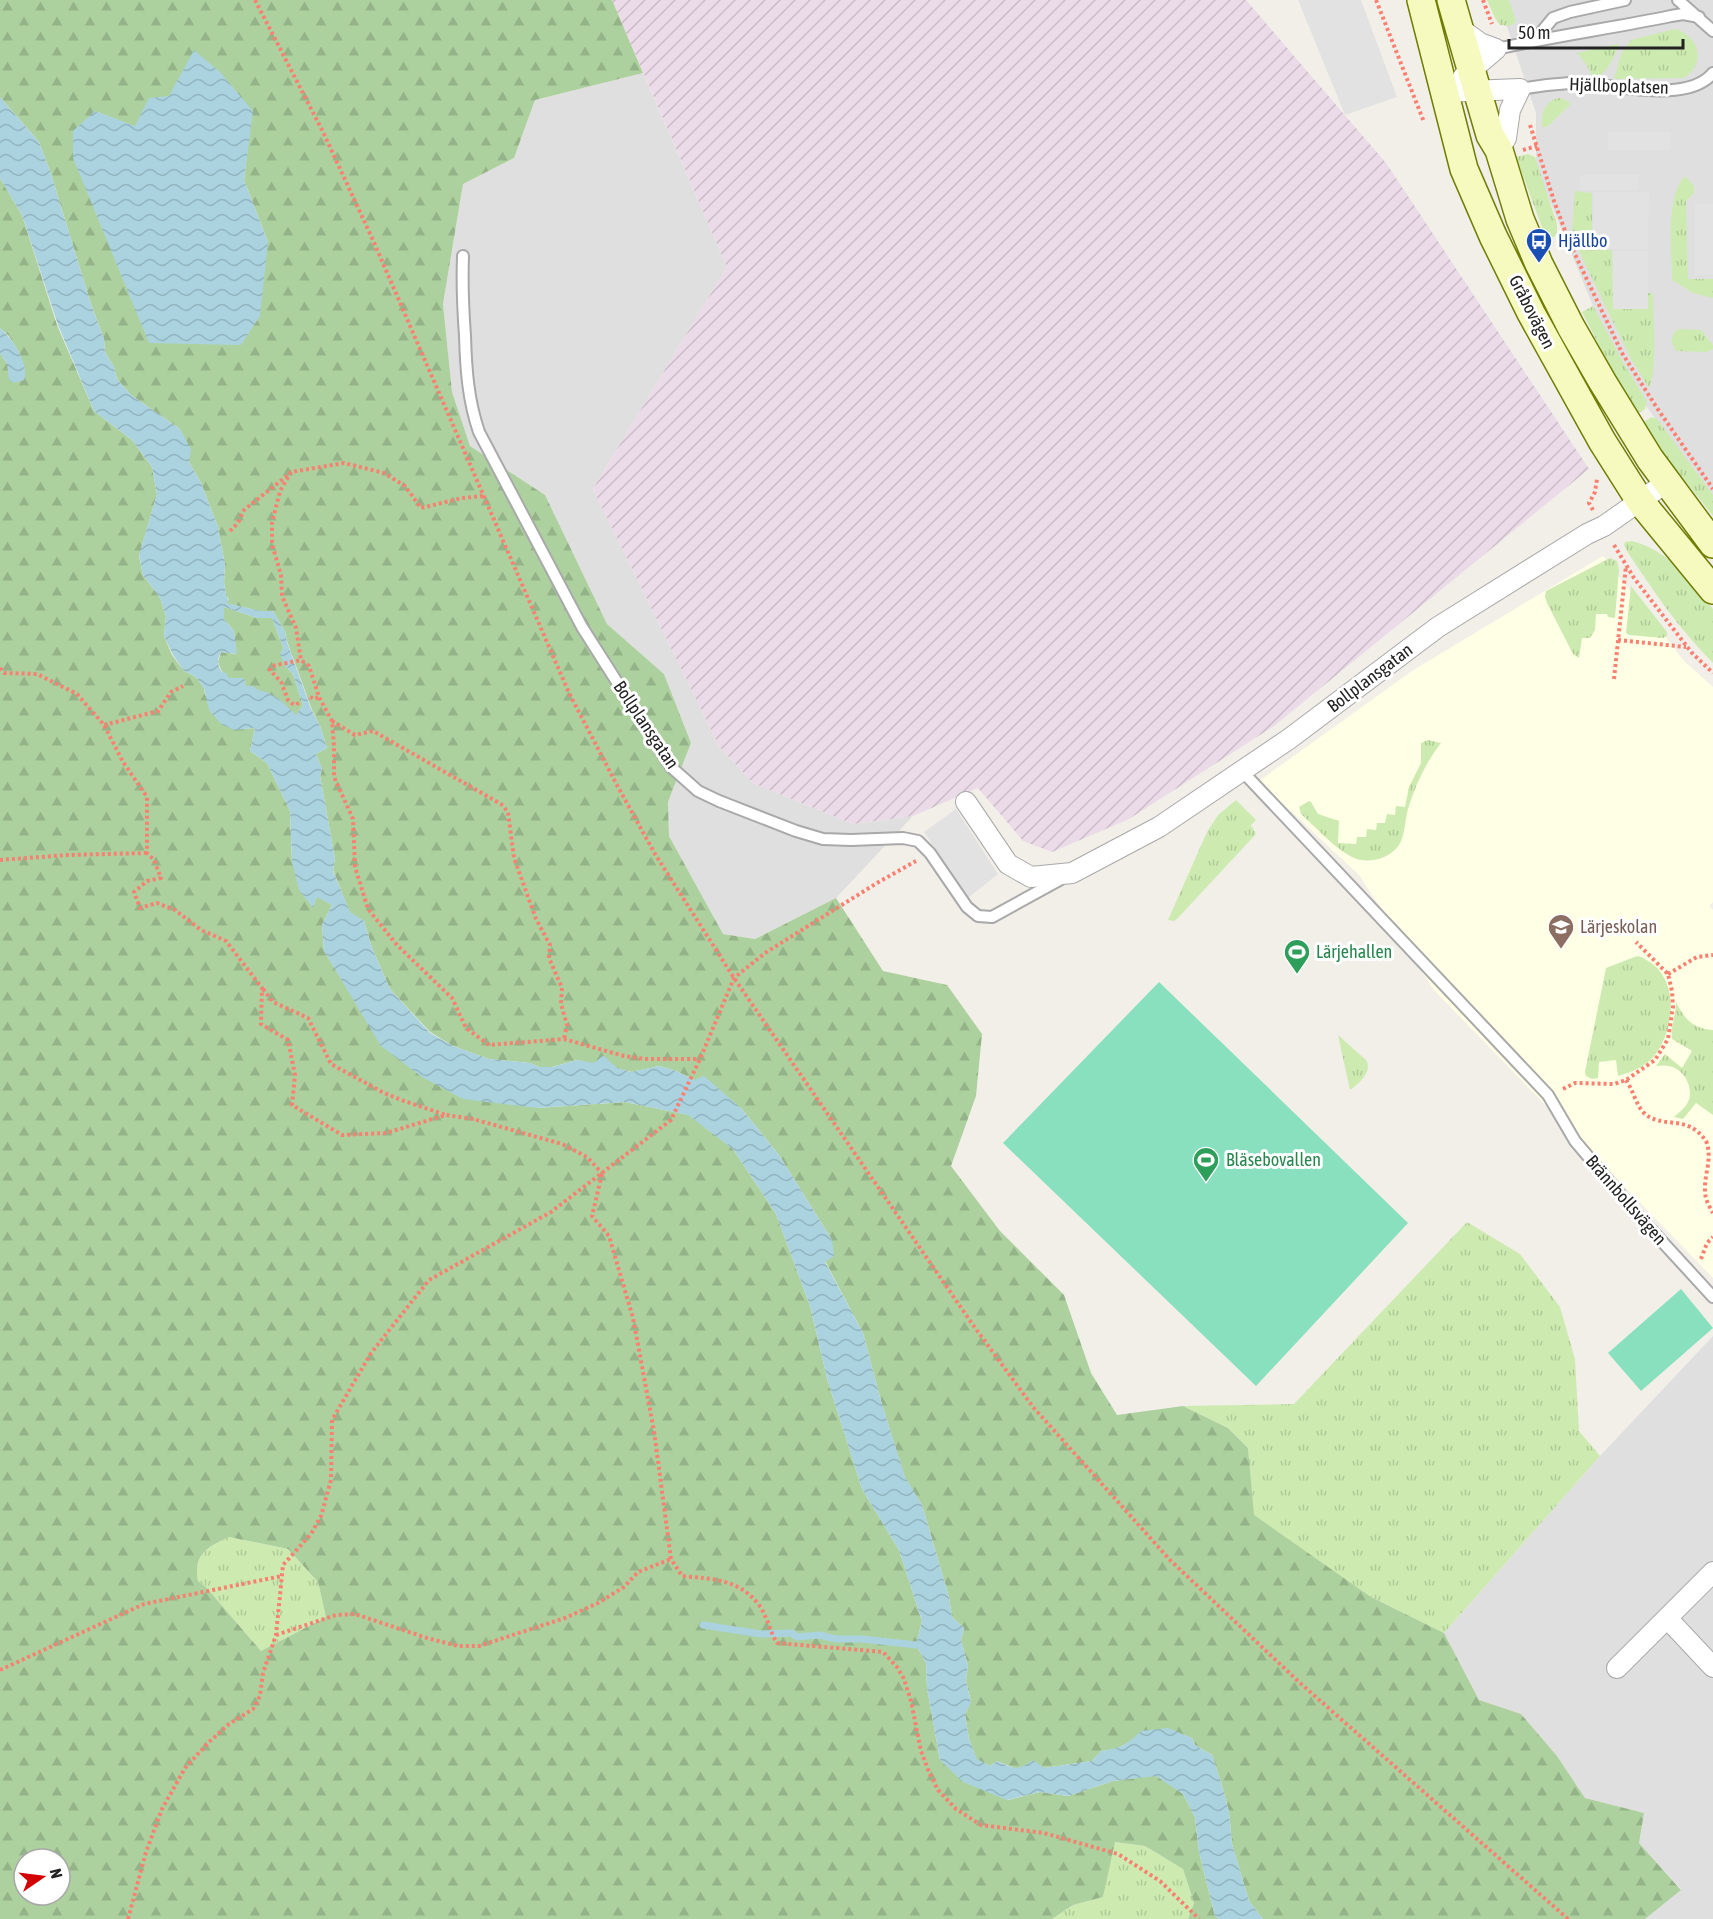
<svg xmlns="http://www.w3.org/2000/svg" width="1713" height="1919" font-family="'Asap Condensed',sans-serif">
	<defs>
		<pattern id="industrial-furrows" width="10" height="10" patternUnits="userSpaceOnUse" patternTransform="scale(1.5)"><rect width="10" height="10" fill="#ebdbe8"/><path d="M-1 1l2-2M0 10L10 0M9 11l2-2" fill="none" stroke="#c9bcc7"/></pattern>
		<pattern id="grass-tufts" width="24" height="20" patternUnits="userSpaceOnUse" patternTransform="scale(1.5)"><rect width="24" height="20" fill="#cdebb0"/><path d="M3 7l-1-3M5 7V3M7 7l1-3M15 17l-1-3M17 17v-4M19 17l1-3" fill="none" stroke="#b0c997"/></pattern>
		<pattern id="forest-firs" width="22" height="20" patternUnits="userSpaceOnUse" patternTransform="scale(1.5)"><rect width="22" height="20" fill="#add19e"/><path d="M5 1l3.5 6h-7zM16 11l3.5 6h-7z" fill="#95b388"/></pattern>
		<pattern id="water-waves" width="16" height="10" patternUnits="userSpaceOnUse" patternTransform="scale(1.5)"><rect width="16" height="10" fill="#aad3df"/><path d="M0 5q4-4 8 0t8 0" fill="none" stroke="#92b5bf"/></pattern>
	</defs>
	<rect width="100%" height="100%" fill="#f2efe9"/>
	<path fill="#e0dfdf" d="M 1498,0 L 1713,0 L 1713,501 L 1621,370 L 1595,311 L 1536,167 L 1536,113 Z
		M 643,73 L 727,267 L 593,489 L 719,746 L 753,783 L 853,824 L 913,816 L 836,898 L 755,939 L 723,934 L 669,836 L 668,802 L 691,743 L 664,674 L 607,624 L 545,495 L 470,446 L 452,392 L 443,304 L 463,184 L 514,158 L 535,100 Z
		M 1713,1336 L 1713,1919 L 1645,1919 L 1681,1889 L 1639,1843 L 1644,1813 L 1585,1798 L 1557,1756 L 1521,1714 L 1479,1700 L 1444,1633 L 1600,1456 Z"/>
	<path fill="url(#industrial-furrows)" d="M 612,0 L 1246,0 L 1386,163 L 1589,469 L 1274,726 L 1129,819 L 1052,852 L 1023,841 L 978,788 L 913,816 L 853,824 L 753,783 L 719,746 L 593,489 L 727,267 Z"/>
	<path fill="#ffffe5" d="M 1603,556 L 1684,661 L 1713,687 L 1713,902 L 1709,906 L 1713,910 L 1713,1278 L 1434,990 L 1359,875 L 1259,781 L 1412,671 Z"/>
	<path fill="url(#grass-tufts)" d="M 1487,0 L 1509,0 L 1516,22 L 1510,26 L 1500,25 L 1495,18 Z
		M 1675,29 C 1699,36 1707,63 1684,78 L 1614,79 L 1621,54 L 1631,40 Z
		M 1618,44 L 1618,48 C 1612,61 1607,73 1594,79 L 1586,64 L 1577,53 Z
		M 1558,98 L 1564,99 L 1571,104 L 1547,127 L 1542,127 C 1540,114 1545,102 1558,98 Z
		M 1528,154 L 1535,157 L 1557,224 L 1557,234 L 1554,237 L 1546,238 L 1516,157 Z
		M 1685,176 L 1694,186 L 1694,193 L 1686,201 L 1688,279 L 1713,279 L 1713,298 L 1693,293 L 1672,280 C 1672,254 1665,196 1685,176 Z
		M 1575,191 L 1592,193 L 1592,250 L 1612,250 L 1613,309 L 1648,309 L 1648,293 L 1653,293 C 1653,316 1658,370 1649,388 L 1631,359 L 1579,251 L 1572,229 Z
		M 1593,306 L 1624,364 L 1647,402 L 1645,409 L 1637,414 L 1628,402 L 1582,312 Z
		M 1678,329 L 1701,330 L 1713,345 L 1713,349 L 1707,352 L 1676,351 L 1671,341 L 1674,333 Z
		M 1652,417 L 1657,419 L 1713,495 L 1713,516 L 1659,448 L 1638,425 Z
		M 1632,541 C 1670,551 1689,580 1713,609 L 1713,663 C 1679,629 1653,591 1627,551 L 1624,545 L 1625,542 Z
		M 1610,558 L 1617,561 L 1619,570 L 1615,618 L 1608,617 L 1607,614 L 1596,614 L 1595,630 L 1590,638 L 1582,638 L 1579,658 L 1573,654 L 1547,603 L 1545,597 L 1546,591 Z
		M 1631,586 L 1667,632 L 1667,636 L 1663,638 L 1629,635 L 1626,633 Z
		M 1428,740 L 1441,743 C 1426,762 1415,786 1408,809 C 1405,820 1405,835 1399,845 C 1389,860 1365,865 1350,856 C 1332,846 1316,827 1301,814 L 1299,807 L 1309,801 L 1311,802 L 1318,814 L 1339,821 L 1338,843 L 1356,844 L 1357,837 L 1366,837 L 1367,829 L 1376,830 L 1377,823 L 1385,823 L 1387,814 L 1395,815 L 1396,806 L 1405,807 L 1409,787 L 1421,763 L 1421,743 Z
		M 1236,800 L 1256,820 L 1251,825 L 1256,834 L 1177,919 L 1174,921 L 1168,920 L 1207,832 L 1218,815 Z
		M 1637,956 C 1644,957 1648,961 1654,965 C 1678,986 1674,1027 1657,1052 C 1649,1065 1633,1072 1618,1076 L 1616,1060 L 1599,1062 L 1598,1078 L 1592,1079 L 1586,1076 L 1585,1072 L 1606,968 Z
		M 1676,1002 C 1684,1019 1694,1029 1713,1030 L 1713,1115 L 1696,1103 L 1683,1119 L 1674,1117 C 1678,1113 1684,1109 1687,1104 C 1694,1093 1688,1077 1678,1070 C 1671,1065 1664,1065 1656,1066 L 1665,1054 L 1682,1068 L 1692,1051 L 1672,1039 C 1670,1028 1676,1015 1676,1002 Z
		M 1338,1035 L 1366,1060 C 1373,1071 1360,1083 1350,1090 Z
		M 1467,1222 L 1520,1254 L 1560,1307 L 1575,1359 L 1579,1431 L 1600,1456 L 1444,1633 L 1371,1597 L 1253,1515 L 1248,1448 L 1228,1428 L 1183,1406 L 1294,1404 Z
		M 229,1537 L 288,1549 L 318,1582 L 326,1617 L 261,1651 L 206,1587 L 198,1581 C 193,1556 207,1547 229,1537 Z
		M 1114,1842 L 1145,1846 L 1183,1869 L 1194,1903 L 1188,1919 L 1052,1919 L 1073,1905 L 1103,1897 Z"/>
	<path fill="url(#forest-firs)" fill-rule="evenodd" d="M 0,0 L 612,0 L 643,73 L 535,100 L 514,158 L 463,184 L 443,304 L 452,392 L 470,446 L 545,495 L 607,624 L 664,674 L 691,743 L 668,802 L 669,836 L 723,934 L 755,939 L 836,898 L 883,971 L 947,985 L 982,1034 L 976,1096 L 951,1166 L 1000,1231 L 1064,1295 L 1091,1373 L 1117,1415 L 1183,1406 L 1228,1428 L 1248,1448 L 1254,1515 L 1371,1597 L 1444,1633 L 1479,1700 L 1521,1714 L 1557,1756 L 1585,1798 L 1644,1813 L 1639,1843 L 1681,1890 L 1645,1919 L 1263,1919 L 1249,1901 L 1232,1844 L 1229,1812 L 1221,1782 L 1212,1755 L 1195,1745 L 1192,1738 L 1181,1734 L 1131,1741 L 1116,1749 L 1101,1751 L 1092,1761 L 1044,1768 L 1014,1768 L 997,1761 L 990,1766 L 977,1760 L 969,1739 L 965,1714 L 971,1702 L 966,1680 L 968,1666 L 961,1640 L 964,1628 L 952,1617 L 949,1597 L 922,1505 L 905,1478 L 881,1401 L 863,1333 L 825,1261 L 832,1240 L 779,1155 L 742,1109 L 694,1080 L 676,1071 L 659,1066 L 632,1072 L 577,1060 L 552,1067 L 539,1067 L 530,1063 L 489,1059 L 453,1046 L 430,1032 L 390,989 L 372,948 L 364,921 L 350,913 L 333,870 L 335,859 L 320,776 L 322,769 L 316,754 L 327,748 L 320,726 L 312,710 L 287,641 L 285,632 L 273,611 L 260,611 L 225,603 L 229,600 L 226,595 L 224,582 L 225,565 L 218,527 L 201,483 L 189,462 L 180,429 L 131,395 L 117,379 L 114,367 L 105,352 L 104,339 L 90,301 L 51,174 L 39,142 L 0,97 ZM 169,97 L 252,111 L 244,180 L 268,242 L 95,111 L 135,127 Z
		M 0,178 L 22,215 L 57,325 L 94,411 L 132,440 L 152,467 L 157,494 L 139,556 L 143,575 L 160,598 L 166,616 L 164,636 L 172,655 L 184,671 L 196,677 L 204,688 L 205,695 L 245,729 L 255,728 L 250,751 L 267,763 L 290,811 L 292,862 L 313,907 L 317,896 L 332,905 L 322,925 L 324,951 L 355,1001 L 537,1108 L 625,1102 L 689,1115 L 733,1149 L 776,1214 L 810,1306 L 828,1382 L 862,1489 L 899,1550 L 922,1621 L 916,1645 L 926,1663 L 927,1688 L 940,1760 L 1008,1800 L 1040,1792 L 1068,1796 L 1113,1781 L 1156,1775 L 1183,1794 L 1195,1817 L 1199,1852 L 1215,1916 L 1219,1919 L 1188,1919 L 1194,1903 L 1183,1869 L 1145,1846 L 1115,1842 L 1103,1897 L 1073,1905 L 1052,1919 L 0,1919 L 0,353 L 7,364 L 21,356 L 9,336 L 0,328 ZM 229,1537 L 288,1549 L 318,1582 L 326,1617 L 261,1651 L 206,1587 L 198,1581 C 193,1555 207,1547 229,1537 ZM 24,1859 L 60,1859 L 60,1895 L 24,1895 Z
		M 224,607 L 257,618 L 272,618 L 283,647 L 286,667 L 293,674 L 303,705 L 296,716 L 258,690 L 246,686 L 236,679 L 228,678 L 221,670 L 218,662 L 221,652 L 236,654 L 234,631 L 224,619 Z"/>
	<path fill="#88e0be" d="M 1159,982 L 1408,1223 L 1256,1386 L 1003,1143 Z
		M 1681,1289 L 1713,1328 L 1641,1391 L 1608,1353 Z"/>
	<path fill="#e2e2e2" d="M 1298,0 L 1361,0 L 1397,97 L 1345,115 Z
		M 1608,132 L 1671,132 L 1671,150 L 1608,150 Z
		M 1580,175 L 1639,175 L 1639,190 L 1580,190 Z
		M 1593,192 L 1649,192 L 1648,249 L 1593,249 Z
		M 1695,204 L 1713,204 L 1713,275 L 1695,275 Z
		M 1613,251 L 1648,251 L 1648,309 L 1613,309 Z
		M 956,809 L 998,874 L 968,898 L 924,832 Z"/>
	<path fill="url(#water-waves)" fill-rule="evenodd" d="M 194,50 L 220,72 L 253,111 L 244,180 L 268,242 L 260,316 L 241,345 L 149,343 L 73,158 L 73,131 L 95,111 L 135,126 L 149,98 L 169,96 Z
		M 0,97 L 39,142 L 51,174 L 90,301 L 104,339 L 105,352 L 114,367 L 117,379 L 131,395 L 180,429 L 191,449 L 189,462 L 201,483 L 218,527 L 225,565 L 224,582 L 226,595 L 229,601 L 226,603 L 260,611 L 273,611 L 285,632 L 287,642 L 311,709 L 320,726 L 327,748 L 316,754 L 322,769 L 320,776 L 335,859 L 333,871 L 350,912 L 364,921 L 372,948 L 390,989 L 430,1033 L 453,1046 L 489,1059 L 530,1063 L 539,1067 L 552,1067 L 577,1060 L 594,1063 L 603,1055 L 617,1068 L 631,1072 L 659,1066 L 676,1071 L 694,1080 L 704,1076 L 742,1109 L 779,1155 L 832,1240 L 834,1256 L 825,1262 L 863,1333 L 881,1401 L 905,1477 L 922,1505 L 949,1597 L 952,1617 L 964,1628 L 961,1640 L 968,1666 L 966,1680 L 971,1703 L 965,1714 L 969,1739 L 977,1759 L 990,1766 L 997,1761 C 1013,1768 1017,1772 1033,1760 L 1044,1768 L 1092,1761 L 1101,1751 C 1119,1749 1129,1744 1141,1731 L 1168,1728 L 1192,1738 L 1195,1745 L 1212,1755 L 1221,1782 L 1229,1812 L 1232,1844 L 1249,1901 L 1263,1919 L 1219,1919 L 1215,1916 L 1199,1852 L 1195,1817 L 1183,1794 L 1156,1776 L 1113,1781 L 1068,1796 L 1040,1792 L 1007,1800 L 963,1782 L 940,1760 L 927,1688 L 926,1663 L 916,1645 L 922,1621 L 899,1550 L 862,1489 L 828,1382 L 810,1306 L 776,1214 L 733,1149 L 688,1115 L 625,1102 L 537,1108 L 463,1099 L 422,1077 L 381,1046 L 324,951 L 322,925 L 332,905 L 317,897 L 313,908 L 299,890 L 292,862 L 290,811 L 267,763 L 250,751 L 255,728 L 234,730 L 221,724 L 209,710 L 204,688 L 196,677 L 184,671 L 173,655 L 164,636 L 166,616 L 160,598 L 143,575 L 139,555 L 157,494 L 152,467 L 132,440 L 94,411 L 58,325 L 22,215 L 0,178 ZM 224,607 L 257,618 L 272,618 L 283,647 L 280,654 L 286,667 L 293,674 L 303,705 L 296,715 C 285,704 274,692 258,690 L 253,686 L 246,686 L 244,678 L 229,678 L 226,673 L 222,672 C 217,666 217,659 221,652 L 237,654 L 234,631 L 224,619 Z
		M 0,328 C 12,338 30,364 24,380 L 14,383 L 9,380 L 7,364 L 0,353 Z"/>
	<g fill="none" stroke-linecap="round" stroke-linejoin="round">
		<path stroke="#aad3df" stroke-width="7" d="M 703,1625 L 761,1634 L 792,1633 L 797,1637 L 819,1635 L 836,1639 L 862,1639 L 916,1645"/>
		<g stroke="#a9a9a9" stroke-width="14">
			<path id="lane" d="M 1678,0 L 1713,31
				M 1535,40 L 1553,18 L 1570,12 L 1625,0
				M 1496,49 C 1554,36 1613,28 1671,16 L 1683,14 L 1699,17
				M 1520,89 C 1536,86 1553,84 1570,83 C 1608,82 1686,106 1713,73
				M 463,256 C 462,283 463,309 465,336 C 466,369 468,400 479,432 L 582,627 L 671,767 L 698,791 L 719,801 L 796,831 L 823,839 L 851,840 L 903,838 L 918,841 L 930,853 L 967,907 L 978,916 L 992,917 L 1061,879
				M 1242,771 L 1548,1095 L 1575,1141 L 1635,1212 L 1713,1297"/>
		</g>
		<g stroke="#a9a9a9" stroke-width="22">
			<path id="street" d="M 1459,28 L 1480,43 L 1496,49 L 1463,77
				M 1445,92 L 1520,89 L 1510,110 L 1506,138 L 1499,150
				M 966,802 L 1008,864 L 1031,877 L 1072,873 L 1159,827 L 1289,739 L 1438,627 L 1587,534 L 1604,526 L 1667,482
				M 1667,1618 L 1713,1667
				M 1617,1668 L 1713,1572"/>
		</g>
		<g stroke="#707d05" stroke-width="30">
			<path id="secondary" d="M 1421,0 L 1464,169 L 1493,236 L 1531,313 L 1602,441 L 1640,501 L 1713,590
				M 1451,0 L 1490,135 L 1499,150 L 1520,219 L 1539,264 L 1571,327 L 1602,381 L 1650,459 L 1713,544"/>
		</g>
		<path stroke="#fa8072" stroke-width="4" stroke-dasharray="3 3" stroke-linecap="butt" d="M 255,0 L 323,132 L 372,238 L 569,693 L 618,787 L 655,854 L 734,978 L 973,1325 L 1033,1407 L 1170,1560 L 1300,1683 L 1568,1919
			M 1376,0 L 1424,122
			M 1483,0 L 1492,24
			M 1530,125 L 1554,201 L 1570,244 L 1622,353 L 1657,408 L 1713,489
			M 1523,150 L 1537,146
			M 483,496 L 462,498 L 421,508 L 405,486 L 384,473 L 344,463 L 291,472 L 280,491 L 272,523 L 272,544 L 281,575 L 282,596 L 296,628 L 301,660 L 309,666 L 319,697 L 332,721 L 334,746 L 334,777 L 353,819 L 355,867 L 368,909 L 397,945 L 452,998 L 466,1028 L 489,1045 L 564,1039 L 624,1056 L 645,1059 L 700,1059
			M 1593,510 L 1589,503 L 1595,492 L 1597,479
			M 230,531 L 238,523 L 244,510 L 288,475
			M 1614,545 L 1634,578 L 1692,653 L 1713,673
			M 1618,640 L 1686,647
			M 0,668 L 4,673 L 37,674 L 77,694 L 104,725 L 123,762 L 147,797 L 147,853 L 154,860 L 161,878 L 147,881 L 134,892 L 140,908 L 157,903 L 175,910 L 201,930 L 226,941 L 262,988 L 261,1024 L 288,1040 L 295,1075 L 292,1105 L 342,1135 L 386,1133 L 446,1115 L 473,1119 L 562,1144 L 587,1157 L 602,1173
			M 1614,679 L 1626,566
			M 310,697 L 315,699 L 319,697
			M 299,703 L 294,705 L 288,700 L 281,682 L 270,670 L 272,666 L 301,660
			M 332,721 L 355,735 L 373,731 L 501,804 L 508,812 L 514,858 L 536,919 L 550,945 L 549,958 L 562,988 L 561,1004 L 567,1025 L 564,1039
			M 104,725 L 158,711 L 171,692 L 183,686
			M 0,860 L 68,855 L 147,853
			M 1668,974 L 1697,957 L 1713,955
			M 263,989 L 273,1002 L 308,1018 L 331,1064 L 384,1093 L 404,1101 L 446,1115
			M 1626,1080 C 1633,1090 1636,1105 1644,1113 C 1662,1130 1687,1113 1706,1141 C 1713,1158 1704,1174 1705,1191 C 1705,1199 1709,1206 1713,1213
			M 1563,1089 L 1575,1083 L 1614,1084 L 1626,1080 L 1655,1060 L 1668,1039 L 1673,1007 L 1672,991 L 1668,974 L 1636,942
			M 602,1174 L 592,1216 L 609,1236 L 633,1318 L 654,1431 L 671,1559 L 682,1576 C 713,1579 739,1579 759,1605 C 767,1616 770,1632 777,1643 L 883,1652 L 897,1667 L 904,1679 L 911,1701 L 921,1751 L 929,1772 L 938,1790 L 956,1809 L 981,1825 L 1044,1833 L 1118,1854 L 1160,1881 L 1199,1919
			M 1701,1259 L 1707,1243 L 1713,1237
			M 276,1635 L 336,1615 L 355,1614 L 427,1638 L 458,1646 L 479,1646 L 565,1618 L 598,1603 L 624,1587 L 638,1572 L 671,1559
			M 0,1670 L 144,1604 L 282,1576
			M 128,1919 L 146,1852 L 162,1809 L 185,1768 L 209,1742 L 229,1724 L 253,1709 L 260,1696 L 263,1673 L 276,1635 L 283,1565 L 311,1534 L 321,1516 L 331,1480 L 332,1420 L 371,1353 L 429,1280 L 551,1212 L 671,1120 L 700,1059 L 734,978 L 765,953 L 877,883 L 916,861"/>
		<use href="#lane" stroke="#fff" stroke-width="10"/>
		<use href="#street" stroke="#fff" stroke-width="20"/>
		<use href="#secondary" stroke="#f7fabf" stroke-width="27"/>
	</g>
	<defs>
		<g id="bus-pin" transform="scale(1.35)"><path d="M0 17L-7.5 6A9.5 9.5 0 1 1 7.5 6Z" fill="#1a4fb4" stroke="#fff"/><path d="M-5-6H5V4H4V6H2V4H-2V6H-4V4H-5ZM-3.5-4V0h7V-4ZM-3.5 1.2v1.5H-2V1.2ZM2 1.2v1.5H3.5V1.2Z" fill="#fff"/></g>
		<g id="school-pin" transform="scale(1.35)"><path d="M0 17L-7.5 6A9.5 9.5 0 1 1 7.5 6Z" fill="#8d6e63" stroke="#fff"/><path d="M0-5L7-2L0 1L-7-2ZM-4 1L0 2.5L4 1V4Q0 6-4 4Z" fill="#fff"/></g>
		<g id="stadium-pin" transform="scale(1.35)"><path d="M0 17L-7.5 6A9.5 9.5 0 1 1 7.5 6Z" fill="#2e9e5b" stroke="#fff"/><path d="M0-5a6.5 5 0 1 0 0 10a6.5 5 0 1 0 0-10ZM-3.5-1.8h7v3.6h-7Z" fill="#fff"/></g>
	</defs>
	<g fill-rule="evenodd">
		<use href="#bus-pin" x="1539" y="241"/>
		<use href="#school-pin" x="1561" y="927"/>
		<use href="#stadium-pin" x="1297" y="952"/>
		<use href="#stadium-pin" x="1206" y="1160"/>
	</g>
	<g text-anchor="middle" stroke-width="6" stroke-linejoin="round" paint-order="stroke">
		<g font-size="18" fill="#222" stroke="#fff">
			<text transform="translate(1619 86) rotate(2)" y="6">Hjällboplatsen</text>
			<text transform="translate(1532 312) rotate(63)" y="6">Gråbovägen</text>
			<text transform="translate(1370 678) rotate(-37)" y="6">Bollplansgatan</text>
			<text transform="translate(646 725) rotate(56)" y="6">Bollplansgatan</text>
			<text transform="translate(1626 1200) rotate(49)" y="6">Brännbollsvägen</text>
		</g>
		<g font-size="18" fill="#164399" stroke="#fff" text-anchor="start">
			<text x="1558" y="247">Hjällbo</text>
		</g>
		<g font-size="18" fill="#785e54" stroke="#fff" text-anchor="start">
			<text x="1580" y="933">Lärjeskolan</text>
		</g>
		<g font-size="18" fill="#27864d" stroke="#fff" text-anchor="start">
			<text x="1316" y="958">Lärjehallen</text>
			<text x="1226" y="1166">Bläsebovallen</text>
		</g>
	</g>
	<g transform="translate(42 1877) rotate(76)"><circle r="28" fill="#ffffff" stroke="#a7a7a7" stroke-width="1.5"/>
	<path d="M0-4.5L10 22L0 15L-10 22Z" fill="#d40000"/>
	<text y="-9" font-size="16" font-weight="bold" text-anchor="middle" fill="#222222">N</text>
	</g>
	<path d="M1509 39v9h174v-9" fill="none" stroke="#222222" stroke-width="3"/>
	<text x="1518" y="39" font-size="18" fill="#222222" stroke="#ffffff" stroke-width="4.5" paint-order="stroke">50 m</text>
</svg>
